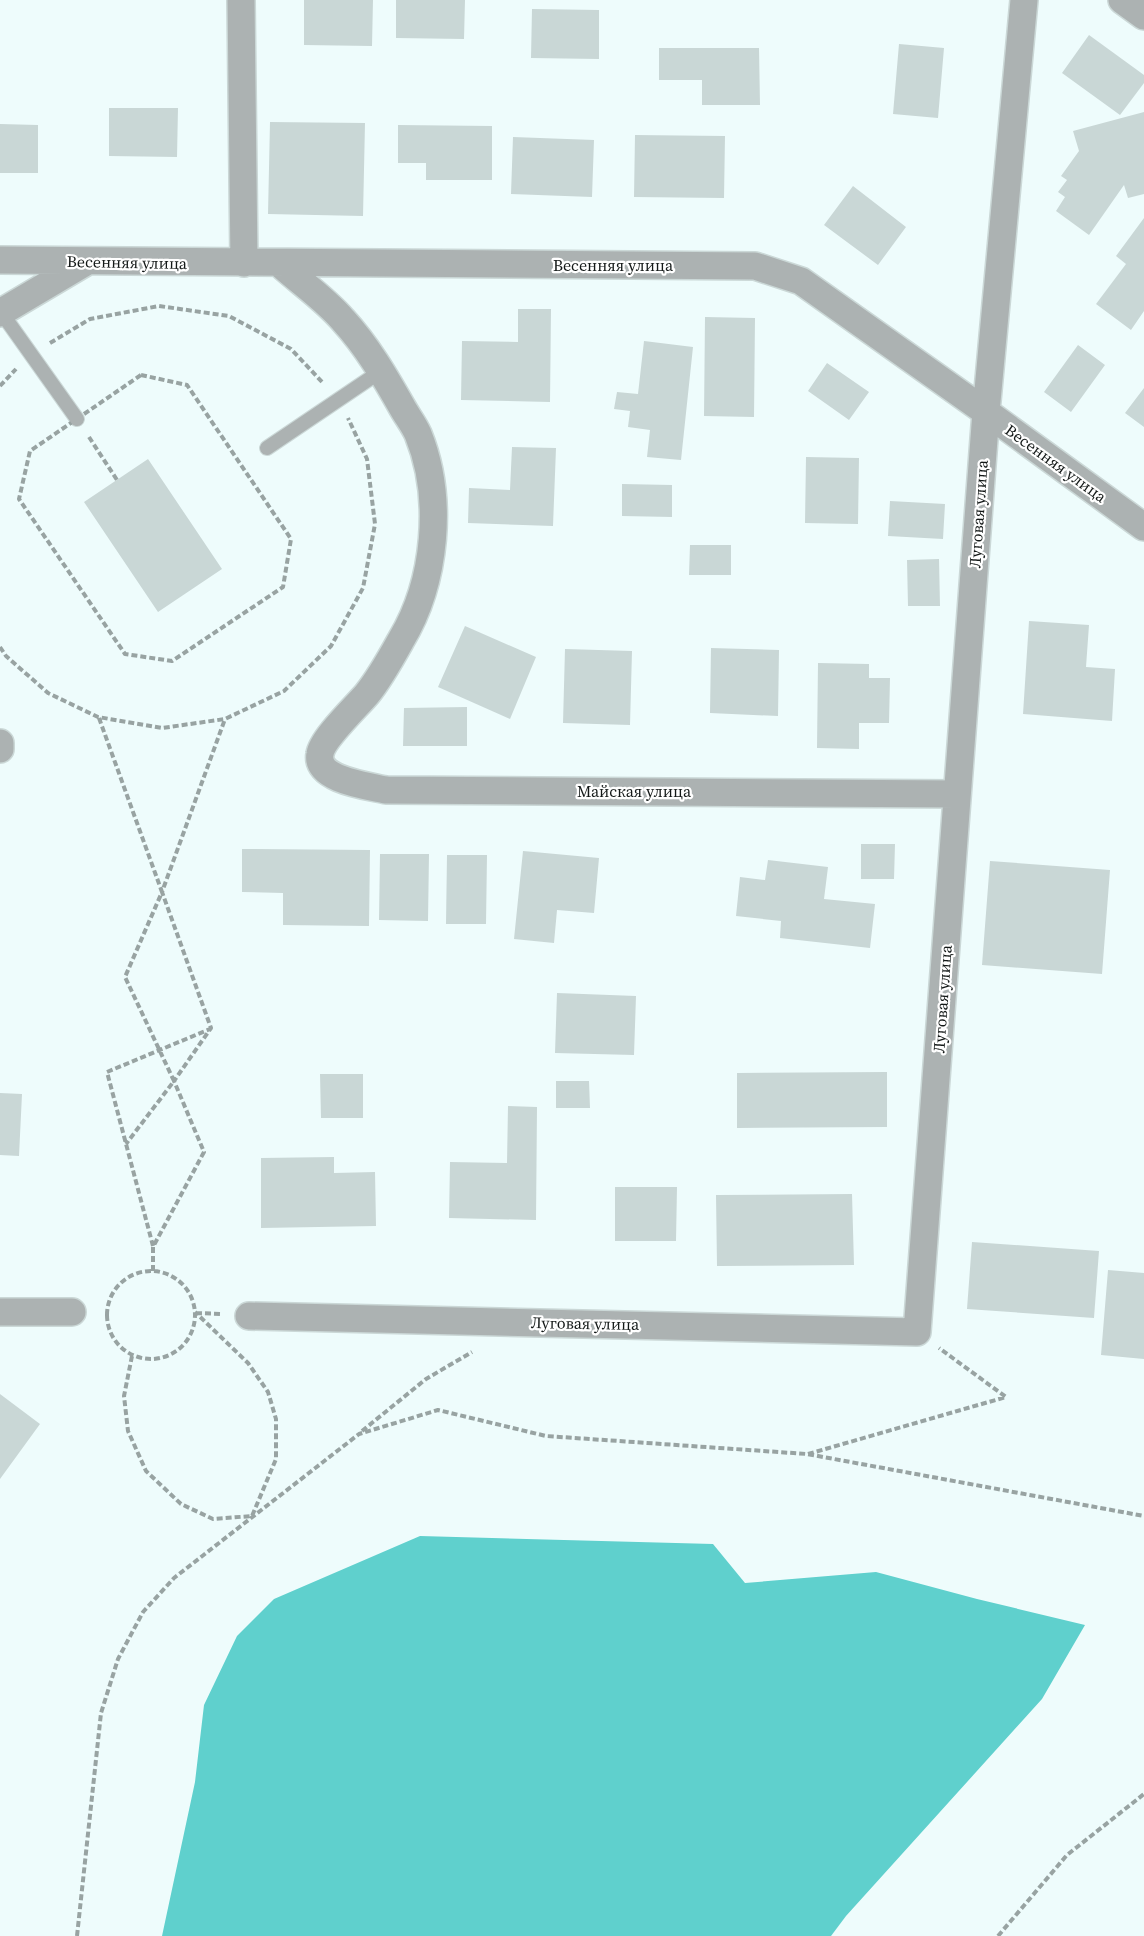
<svg xmlns="http://www.w3.org/2000/svg" width="1144" height="1936" font-family="'Source Serif 4',serif">
	<rect width="100%" height="100%" fill="#eefcfc"/>
	<path fill="#5fd0cd" d="M 420,1536 L 713,1544 L 745,1583 L 876,1572 L 977,1599 L 1085,1625 L 1042,1699 L 846,1916 L 831,1936 L 162,1936 L 195,1782 L 204,1705 L 237,1636 L 274,1599 Z"/>
	<path fill="#c9d7d6" d="M 304,0 L 373,0 L 372,46 L 304,45 Z
		M 396,0 L 465,0 L 464,39 L 396,38 Z
		M 532,9 L 599,10 L 599,59 L 531,58 Z
		M 1089,35 L 1144,75 L 1144,83 L 1120,115 L 1062,73 Z
		M 899,44 L 944,48 L 938,118 L 893,114 Z
		M 659,48 L 759,48 L 760,105 L 702,105 L 702,80 L 659,80 Z
		M 109,108 L 178,108 L 177,157 L 109,156 Z
		M 1144,112 L 1144,194 L 1128,198 L 1124,185 L 1089,235 L 1056,211 L 1065,197 L 1058,192 L 1067,180 L 1061,176 L 1079,151 L 1073,131 Z
		M 270,122 L 365,123 L 363,216 L 268,214 Z
		M 0,124 L 38,125 L 38,173 L 0,173 Z
		M 398,125 L 492,126 L 492,180 L 426,180 L 426,163 L 398,163 Z
		M 635,135 L 725,136 L 724,198 L 634,197 Z
		M 513,137 L 594,140 L 592,197 L 511,194 Z
		M 853,186 L 906,227 L 878,265 L 824,225 Z
		M 1144,218 L 1144,311 L 1131,330 L 1096,304 L 1126,264 L 1116,256 Z
		M 518,309 L 551,309 L 550,402 L 461,400 L 462,341 L 518,342 Z
		M 705,317 L 755,318 L 754,417 L 704,416 Z
		M 644,341 L 693,347 L 681,460 L 647,457 L 650,430 L 628,427 L 630,411 L 614,409 L 617,392 L 638,394 Z
		M 1078,345 L 1105,365 L 1071,412 L 1044,392 Z
		M 827,363 L 869,392 L 849,420 L 808,391 Z
		M 1144,388 L 1144,427 L 1125,413 Z
		M 512,447 L 556,448 L 553,526 L 468,523 L 469,488 L 510,490 Z
		M 806,457 L 859,458 L 858,524 L 805,523 Z
		M 148,459 L 222,569 L 158,612 L 84,502 Z
		M 622,484 L 672,485 L 672,517 L 622,516 Z
		M 890,501 L 945,504 L 943,539 L 888,536 Z
		M 690,545 L 731,545 L 731,575 L 689,575 Z
		M 939,559 L 940,606 L 908,606 L 907,560 Z
		M 1029,621 L 1089,625 L 1086,667 L 1115,669 L 1112,721 L 1023,714 Z
		M 465,626 L 536,657 L 510,719 L 438,687 Z
		M 711,648 L 779,650 L 778,716 L 710,713 Z
		M 565,649 L 632,651 L 630,725 L 563,723 Z
		M 818,663 L 869,664 L 869,678 L 890,678 L 889,723 L 859,723 L 859,749 L 817,748 Z
		M 467,707 L 467,746 L 403,746 L 404,708 Z
		M 861,844 L 895,844 L 894,879 L 861,879 Z
		M 242,849 L 370,850 L 369,926 L 283,925 L 283,893 L 242,892 Z
		M 523,851 L 599,858 L 594,913 L 557,910 L 554,943 L 514,939 Z
		M 380,854 L 429,854 L 428,921 L 379,920 Z
		M 447,855 L 487,855 L 486,924 L 446,924 Z
		M 768,860 L 828,867 L 824,899 L 875,904 L 870,948 L 780,938 L 781,921 L 736,916 L 740,877 L 765,880 Z
		M 990,861 L 1110,870 L 1102,974 L 982,965 Z
		M 557,993 L 636,996 L 634,1055 L 555,1053 Z
		M 887,1072 L 887,1127 L 737,1128 L 737,1073 Z
		M 320,1074 L 363,1074 L 363,1118 L 321,1118 Z
		M 556,1081 L 589,1081 L 590,1108 L 556,1108 Z
		M 0,1093 L 22,1094 L 19,1156 L 0,1155 Z
		M 508,1106 L 537,1107 L 536,1220 L 449,1218 L 450,1162 L 507,1163 Z
		M 334,1157 L 334,1173 L 375,1172 L 376,1226 L 261,1228 L 261,1158 Z
		M 615,1187 L 677,1187 L 676,1241 L 615,1241 Z
		M 852,1194 L 854,1265 L 717,1266 L 716,1195 Z
		M 972,1242 L 1099,1251 L 1094,1318 L 967,1309 Z
		M 1108,1270 L 1144,1273 L 1144,1359 L 1101,1355 Z
		M 0,1394 L 40,1424 L 0,1479 Z"/>
	<g fill="none" stroke-linecap="round" stroke-linejoin="round">
		<g stroke="#cbd8d7" stroke-width="16">
			<path id="lane" d="M 1,312 L 77,419
				M 267,448 L 381,371"/>
		</g>
		<g stroke="#cbd8d7" stroke-width="30">
			<path id="street" d="M 241,0 L 244,263
				M 1122,0 L 1144,16
				M 0,260 L 755,266 L 801,281 L 986,412 L 1144,527
				M 279,263 C 300,282 325,299 343,320 C 367,346 385,377 402,407 C 407,416 414,425 418,434 C 444,498 436,582 401,640 C 391,658 380,678 367,694 C 356,707 322,739 320,754 C 315,780 369,786 386,790 L 957,794
				M 0,313 L 86,262
				M 0,743 L 0,749
				M 0,1312 L 72,1312
				M 249,1316 L 917,1332 L 986,412 L 1024,0"/>
		</g>
		<path stroke="#98a3a2" stroke-width="4" stroke-dasharray="6 3" stroke-linecap="butt" d="M 50,343 L 90,319 L 159,306 L 229,316 L 291,349 L 323,383
			M 141,375 L 187,385 L 291,539 L 283,587 L 172,661 L 125,654 L 19,499 L 30,451 Z
			M 0,386 L 16,369
			M 89,437 L 117,480
			M 0,647 L 6,656 L 48,693 L 98,717 L 162,728 L 225,719 L 284,691 L 331,646 L 363,588 L 375,524 L 367,459 L 348,418
			M 99,718 L 162,892 L 125,977 L 174,1081 L 126,1144
			M 153,1246 L 107,1072 L 210,1029
			M107 1315a44 44 0 1 1 88 0a44 44 0 1 1-88 0Z
			M 153,1271 L 153,1247 L 204,1152 L 174,1081 L 211,1028 L 162,892 L 225,719
			M 196,1313 L 222,1314
			M 132,1356 L 124,1396 L 128,1431 L 146,1471 L 181,1504 L 213,1519 L 252,1516 L 276,1459 L 276,1419 L 268,1392 L 248,1363 L 195,1312
			M 362,1431 L 426,1379 L 472,1352
			M 808,1454 L 1006,1397 L 939,1348
			M 77,1936 L 101,1713 L 118,1659 L 143,1612 L 174,1578 L 359,1434 L 438,1410 L 546,1436 L 807,1454 L 1144,1516
			M 998,1936 L 1067,1855 L 1144,1794"/>
		<use href="#lane" stroke="#acb2b2" stroke-width="14"/>
		<use href="#street" stroke="#acb2b2" stroke-width="27"/>
	</g>
	<g text-anchor="middle" stroke-width="4.5" stroke-linejoin="round" paint-order="stroke">
		<g font-size="16" fill="#131817" stroke="#fff">
			<text transform="translate(127 262) rotate(1)" y="6">Весенняя улица</text>
			<text x="613" y="271">Весенняя улица</text>
			<text transform="translate(1056 463) rotate(36)" y="6">Весенняя улица</text>
			<text transform="translate(978 514) rotate(-86)" y="6">Луговая улица</text>
			<text x="634" y="797">Майская улица</text>
			<text transform="translate(942 999) rotate(-86)" y="6">Луговая улица</text>
			<text transform="translate(585 1323) rotate(1)" y="6">Луговая улица</text>
		</g>
	</g>
</svg>
